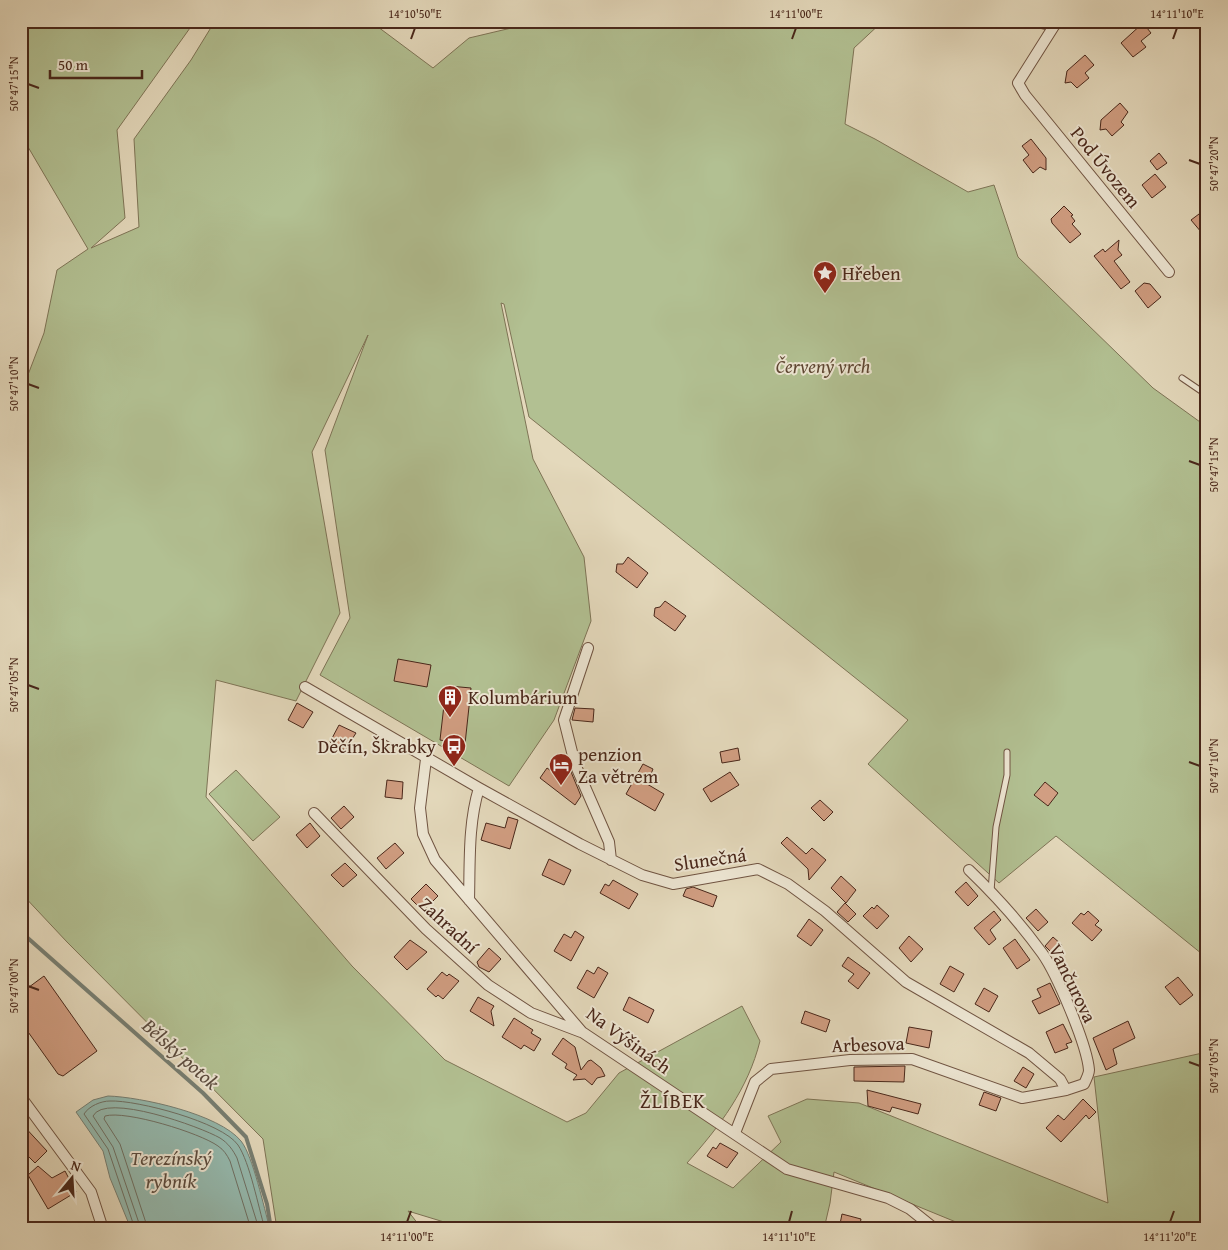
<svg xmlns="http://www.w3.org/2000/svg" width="1228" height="1250" font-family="'Gentium Book Plus',serif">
	<rect width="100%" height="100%" fill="#e4d9bc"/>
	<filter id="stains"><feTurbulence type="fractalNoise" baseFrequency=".004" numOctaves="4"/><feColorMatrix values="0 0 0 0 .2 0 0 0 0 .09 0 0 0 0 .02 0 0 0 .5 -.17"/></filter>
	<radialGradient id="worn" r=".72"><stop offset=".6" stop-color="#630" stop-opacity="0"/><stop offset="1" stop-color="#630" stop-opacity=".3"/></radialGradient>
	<path fill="#b2c092" stroke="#7e7456" d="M 30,21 L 195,21 L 117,130 L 125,218 L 91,248 L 139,227 L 134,139 L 191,60 L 215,21 L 370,21 L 433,68 L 469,38 L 524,25 L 521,21 L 883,21 L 854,48 L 845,124 L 875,139 L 968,192 L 994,185 L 1018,257 L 1153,388 L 1207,427 L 1207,958 L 1056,836 L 999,883 L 868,764 L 908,720 L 529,417 L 504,304 L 501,303 L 533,459 L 584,557 L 591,621 L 554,720 L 509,786 L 320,675 L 350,618 L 325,450 L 368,335 L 312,452 L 340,613 L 296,701 L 216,680 L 206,797 L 352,966 L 445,1060 L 567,1122 L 586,1113 L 619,1073 L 742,1006 L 760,1041 C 748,1089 720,1126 687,1163 L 733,1188 L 781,1142 L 768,1116 L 807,1099 L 859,1103 L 1108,1203 L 1094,1077 L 1207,1052 L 1207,1229 L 973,1229 L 834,1172 L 830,1203 L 824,1229 L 467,1229 L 408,1211 L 422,1229 L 277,1229 L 263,1139 L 67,942 L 21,893 L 21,393 L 44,333 L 57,270 L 88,249 L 21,135 L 21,46 Z
		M 236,770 L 280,817 L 253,841 L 209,794 Z"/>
	<path fill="#95baaf" stroke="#777f73" d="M 108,1096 C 141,1097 219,1114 241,1141 C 253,1156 264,1208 270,1229 L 131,1229 L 110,1178 L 103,1151 L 76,1112 L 93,1100 Z"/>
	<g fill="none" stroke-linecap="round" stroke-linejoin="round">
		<path stroke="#6f7064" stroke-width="1" d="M 135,1229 L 108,1149 L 84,1114 C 89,1106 101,1101 110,1101 C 137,1100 222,1122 238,1145 C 250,1163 258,1206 265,1229
			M 141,1229 L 113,1147 L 93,1116 C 105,1092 201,1127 220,1138 C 228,1143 233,1150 237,1158 L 259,1229
			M 148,1229 L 120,1144 L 104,1119 L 105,1116 C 126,1110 200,1133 218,1146 C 224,1150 227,1155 230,1161 L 251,1229"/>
		<path stroke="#777f73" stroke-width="4" d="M 21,932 L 203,1093 L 246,1137 L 267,1204 L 271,1229"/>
	</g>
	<path fill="#d19e82" stroke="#49271a" d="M 1143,23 L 1151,33 L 1141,41 L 1146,47 L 1133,57 L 1121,43 Z
		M 1085,55 L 1094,65 L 1085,73 L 1089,78 L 1077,88 L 1071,82 L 1065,83 L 1067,71 Z
		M 1120,103 L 1128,112 L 1121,122 L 1124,125 L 1112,136 L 1106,129 L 1100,130 L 1101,120 Z
		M 1031,139 L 1046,158 L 1046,170 L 1040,167 L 1033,173 L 1023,160 L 1029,155 L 1022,146 Z
		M 1159,153 L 1167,163 L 1157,170 L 1150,161 Z
		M 1155,174 L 1166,187 L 1152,198 L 1142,185 Z
		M 1064,206 L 1073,215 L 1071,216 L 1075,221 L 1072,224 L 1081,234 L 1070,243 L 1052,223 L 1051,219 Z
		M 1207,208 L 1207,239 L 1191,220 Z
		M 1119,240 L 1118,250 L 1122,255 L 1114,261 L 1130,282 L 1121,289 L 1094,256 L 1103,249 L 1105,252 Z
		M 1144,283 L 1150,284 L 1161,297 L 1148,308 L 1135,291 Z
		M 628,557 L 648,573 L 637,588 L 616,572 L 617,564 L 623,564 Z
		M 665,601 L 686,616 L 675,631 L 654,616 L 655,608 L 660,607 Z
		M 398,659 L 431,665 L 427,687 L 394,681 Z
		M 449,686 L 471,688 L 465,744 L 440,740 L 444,705 L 447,705 Z
		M 297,703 L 313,712 L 303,728 L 288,720 Z
		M 575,708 L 594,709 L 593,722 L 572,720 Z
		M 339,725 L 356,733 L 345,750 L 330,742 Z
		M 738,748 L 740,760 L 722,763 L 720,752 Z
		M 565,764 L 569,767 L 581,796 L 575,805 L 540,778 L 547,768 L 557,775 Z
		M 643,764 L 653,769 L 647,784 L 664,794 L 655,811 L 626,794 Z
		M 730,772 L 739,785 L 711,802 L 703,789 Z
		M 387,780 L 403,782 L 402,799 L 385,797 Z
		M 1045,782 L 1058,793 L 1048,806 L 1034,795 Z
		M 820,800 L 833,812 L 824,821 L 811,808 Z
		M 344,806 L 354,817 L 341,829 L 331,818 Z
		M 508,817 L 518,820 L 510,849 L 481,840 L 486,823 L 505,828 Z
		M 310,823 L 320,836 L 307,848 L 296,835 Z
		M 787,837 L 806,854 L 812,848 L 826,860 L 809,880 L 808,869 L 781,843 Z
		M 395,843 L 404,853 L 386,869 L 377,858 Z
		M 549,859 L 571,870 L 564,885 L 542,875 Z
		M 345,863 L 357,875 L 343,887 L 331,875 Z
		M 841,876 L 856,890 L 846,903 L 831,888 Z
		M 613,880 L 638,894 L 629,909 L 600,893 L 605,884 L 609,886 Z
		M 966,882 L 978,896 L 968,906 L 955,892 Z
		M 426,884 L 438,896 L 423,911 L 411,899 Z
		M 693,887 L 717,896 L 713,907 L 683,896 L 686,889 Z
		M 845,903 L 856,914 L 848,922 L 837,912 Z
		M 877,905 L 889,916 L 877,929 L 863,916 L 872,907 L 874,909 Z
		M 1036,909 L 1048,922 L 1038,931 L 1026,918 Z
		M 994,911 L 1001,920 L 990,930 L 996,939 L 989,945 L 974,928 Z
		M 1088,911 L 1099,921 L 1095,925 L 1102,930 L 1092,941 L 1072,923 L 1081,913 L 1084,915 Z
		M 809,919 L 823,930 L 811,946 L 797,936 Z
		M 575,931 L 584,937 L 571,961 L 554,951 L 564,934 L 571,938 Z
		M 909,936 L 923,949 L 911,962 L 899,948 Z
		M 1053,937 L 1062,945 L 1054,955 L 1045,946 Z
		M 1015,939 L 1030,960 L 1017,969 L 1003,948 Z
		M 410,940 L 427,952 L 407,970 L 394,957 Z
		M 489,948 L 501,959 L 489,972 L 479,967 L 477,962 Z
		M 848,957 L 870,973 L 858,989 L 848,981 L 854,974 L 842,966 Z
		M 950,966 L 964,974 L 954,992 L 940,984 Z
		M 598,967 L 608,973 L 594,998 L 577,988 L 587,970 L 594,974 Z
		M 442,972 L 447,976 L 449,974 L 459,981 L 443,999 L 438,995 L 436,997 L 427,989 Z
		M 44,976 L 97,1051 L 63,1076 L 58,1074 L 21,1022 L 21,993 Z
		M 1178,977 L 1193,995 L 1180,1005 L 1165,987 Z
		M 1050,983 L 1060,1004 L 1039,1014 L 1032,1001 L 1041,997 L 1037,989 Z
		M 984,988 L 998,996 L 989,1012 L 975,1004 Z
		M 478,997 L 494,1006 L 491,1011 L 494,1026 L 470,1011 Z
		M 629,997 L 654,1010 L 648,1023 L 623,1010 Z
		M 805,1011 L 830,1020 L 826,1032 L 801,1023 Z
		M 514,1018 L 533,1030 L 531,1033 L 541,1039 L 534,1051 L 524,1045 L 521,1049 L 502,1037 Z
		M 1128,1021 L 1135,1038 L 1113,1049 L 1117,1064 L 1106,1070 L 1093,1038 Z
		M 1063,1024 L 1072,1042 L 1066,1044 L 1068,1048 L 1055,1053 L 1046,1032 Z
		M 909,1027 L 932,1031 L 929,1048 L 906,1043 Z
		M 563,1038 L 575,1047 L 581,1070 L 588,1061 L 591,1060 L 601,1068 L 605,1076 L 597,1078 L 592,1085 L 585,1079 L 573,1080 L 577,1075 L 565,1068 L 567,1064 L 552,1054 Z
		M 905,1066 L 904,1082 L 854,1081 L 854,1067 Z
		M 1023,1067 L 1034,1074 L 1026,1088 L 1014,1081 Z
		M 867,1090 L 921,1104 L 918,1114 L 892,1107 L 890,1112 L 868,1106 Z
		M 984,1092 L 1001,1098 L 996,1111 L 979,1105 Z
		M 1083,1099 L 1096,1112 L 1089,1119 L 1086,1115 L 1061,1142 L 1046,1128 L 1058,1115 L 1064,1120 Z
		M 21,1123 L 47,1151 L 35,1163 L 21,1149 Z
		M 720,1143 L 738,1153 L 727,1168 L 707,1156 L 713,1147 L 716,1149 Z
		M 38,1166 L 52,1178 L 65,1171 L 76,1192 L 48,1209 L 28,1175 Z
		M 842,1214 L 861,1219 L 859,1229 L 839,1229 Z"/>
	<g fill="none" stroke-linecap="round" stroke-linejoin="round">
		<g stroke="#705442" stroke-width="7">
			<path id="service" d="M 1182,378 L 1207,395
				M 991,891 L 996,827 L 1007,775 L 1007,752"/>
		</g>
		<g stroke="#705442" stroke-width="12">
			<path id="minor" d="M 1033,21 L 1054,26
				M 1059,21 L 1054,26 L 1018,83 L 1025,95 L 1169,272
				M 588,648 L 564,720 L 575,764 L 609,842 L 611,860
				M 305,687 L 479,788 L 580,844 L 642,875 L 673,884 L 758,869 L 788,884 L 825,911 L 906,982 L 1029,1053 L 1060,1079 L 1066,1090
				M 426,759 L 420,808 L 423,834 L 435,860 L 582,1032 L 787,1169 L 888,1198 L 910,1209 L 935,1229
				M 314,813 L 426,929 L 488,985 L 531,1013 L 581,1032
				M 469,900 C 470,863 468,824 479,788
				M 21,1097 L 91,1192 L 103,1229
				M 735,1133 L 755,1082 L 771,1069 L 850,1060 L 912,1059 L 1022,1098 L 1066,1090 L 1084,1084 C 1086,1080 1089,1074 1089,1070 C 1087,1045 1057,974 1042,953 C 1021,924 995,895 969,870"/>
		</g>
		<use href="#service" stroke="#ede6d3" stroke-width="5"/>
		<use href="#minor" stroke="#ede6d3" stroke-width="10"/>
	</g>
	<path fill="none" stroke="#49271a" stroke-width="2" d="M 411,39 L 415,28M 792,39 L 796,28M 1173,39 L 1177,28M 28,84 L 39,88M 1189,160 L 1200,164M 28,384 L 39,388M 1189,461 L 1200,465M 28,685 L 39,689M 1189,762 L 1200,766M 28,986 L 39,990M 1189,1062 L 1200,1066M 407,1222 L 411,1211M 789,1222 L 792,1211M 1170,1222 L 1174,1211"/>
	<defs>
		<g id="sight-pin" transform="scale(1.25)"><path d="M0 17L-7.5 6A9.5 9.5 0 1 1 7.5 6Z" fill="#8f2418" stroke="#ede6d3"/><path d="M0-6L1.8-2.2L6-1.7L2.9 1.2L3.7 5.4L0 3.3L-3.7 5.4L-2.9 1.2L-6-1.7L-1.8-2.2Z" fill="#fff"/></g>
		<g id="building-pin" transform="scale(1.25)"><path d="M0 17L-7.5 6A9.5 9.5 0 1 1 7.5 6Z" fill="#8f2418" stroke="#ede6d3"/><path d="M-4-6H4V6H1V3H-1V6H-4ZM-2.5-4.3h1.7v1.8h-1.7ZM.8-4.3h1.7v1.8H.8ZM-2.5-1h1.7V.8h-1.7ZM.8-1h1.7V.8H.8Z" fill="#fff"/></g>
		<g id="bus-pin" transform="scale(1.25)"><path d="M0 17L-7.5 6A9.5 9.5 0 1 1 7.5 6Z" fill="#8f2418" stroke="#ede6d3"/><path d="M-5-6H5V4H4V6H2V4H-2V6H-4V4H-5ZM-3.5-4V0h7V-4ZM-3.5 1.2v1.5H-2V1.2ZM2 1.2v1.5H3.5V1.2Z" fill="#fff"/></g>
		<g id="hotel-pin" transform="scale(1.25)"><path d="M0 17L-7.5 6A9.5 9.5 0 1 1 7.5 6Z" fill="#8f2418" stroke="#ede6d3"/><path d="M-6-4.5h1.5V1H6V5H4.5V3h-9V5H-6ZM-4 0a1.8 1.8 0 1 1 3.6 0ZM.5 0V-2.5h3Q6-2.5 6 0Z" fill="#fff"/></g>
	</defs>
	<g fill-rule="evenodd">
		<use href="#sight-pin" x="825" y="273"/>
		<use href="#building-pin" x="450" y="697"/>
		<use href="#bus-pin" x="454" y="746"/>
		<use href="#hotel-pin" x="561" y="765"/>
	</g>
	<g text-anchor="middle" stroke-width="4" stroke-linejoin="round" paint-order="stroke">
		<g font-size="19" fill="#49271a" stroke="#ede6d3">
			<text transform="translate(1106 167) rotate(51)" y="7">Pod Úvozem</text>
			<text transform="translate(710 859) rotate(-8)" y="7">Slunečná</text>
			<text transform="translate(449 925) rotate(43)" y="7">Zahradní</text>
			<text transform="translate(1073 983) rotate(64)" y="7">Vančurova</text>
			<text transform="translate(629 1040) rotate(36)" y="7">Na Výšinách</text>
			<text transform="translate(868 1044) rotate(-2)" y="7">Arbesova</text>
		</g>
		<g font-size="19" fill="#49271a" stroke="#ede6d3" text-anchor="start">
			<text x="842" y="280">Hřeben</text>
			<text x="468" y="704">Kolumbárium</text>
			<text x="436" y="753" text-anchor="end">Děčín, Škrabky</text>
			<text x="578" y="761">penzion<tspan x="578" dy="22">Za větrem</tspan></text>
		</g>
		<g font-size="19" font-style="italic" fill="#5e4632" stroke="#ede6d3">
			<text x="823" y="373">Červený vrch</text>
		</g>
		<g font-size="20" font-style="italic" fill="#5c4c3f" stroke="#ede6d3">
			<text transform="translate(181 1054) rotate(42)" y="7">Bělský potok</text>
			<text x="171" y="1165">Terezínský<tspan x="171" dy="23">rybník</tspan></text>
		</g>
		<g font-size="20" letter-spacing="1" fill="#49271a" stroke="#ede6d3">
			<text x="673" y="1108">ŽLÍBEK</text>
		</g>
	</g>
	<rect width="1228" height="1250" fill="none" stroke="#e4d9bc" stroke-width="55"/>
	<g transform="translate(72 1178) rotate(18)" stroke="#ede6d3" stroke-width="4" paint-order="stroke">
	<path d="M0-4L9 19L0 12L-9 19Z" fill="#49271a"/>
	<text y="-8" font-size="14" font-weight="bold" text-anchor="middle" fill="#49271a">N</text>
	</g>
	<path d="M50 70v8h92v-8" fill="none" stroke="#49271a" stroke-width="2.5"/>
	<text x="58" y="70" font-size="15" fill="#49271a" stroke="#ede6d3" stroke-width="4" paint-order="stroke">50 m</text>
	<rect x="28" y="28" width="1172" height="1194" fill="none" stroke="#49271a" stroke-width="2"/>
	<g font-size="12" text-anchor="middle" fill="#49271a">
		<text x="415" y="18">14°10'50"E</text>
		<text x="796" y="18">14°11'00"E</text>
		<text x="1177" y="18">14°11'10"E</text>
		<text transform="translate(14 84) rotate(-90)" y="4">50°47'15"N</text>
		<text transform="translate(1214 164) rotate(-90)" y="4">50°47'20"N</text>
		<text transform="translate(14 384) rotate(-90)" y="4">50°47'10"N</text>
		<text transform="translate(1214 465) rotate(-90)" y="4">50°47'15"N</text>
		<text transform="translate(14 685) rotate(-90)" y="4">50°47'05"N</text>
		<text transform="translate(1214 766) rotate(-90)" y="4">50°47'10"N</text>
		<text transform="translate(14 986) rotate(-90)" y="4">50°47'00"N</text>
		<text transform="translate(1214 1066) rotate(-90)" y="4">50°47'05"N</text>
		<text x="407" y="1241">14°11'00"E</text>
		<text x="789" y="1241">14°11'10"E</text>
		<text x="1170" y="1241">14°11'20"E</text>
	</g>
	<rect width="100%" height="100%" filter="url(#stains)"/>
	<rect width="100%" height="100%" fill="url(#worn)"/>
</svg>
